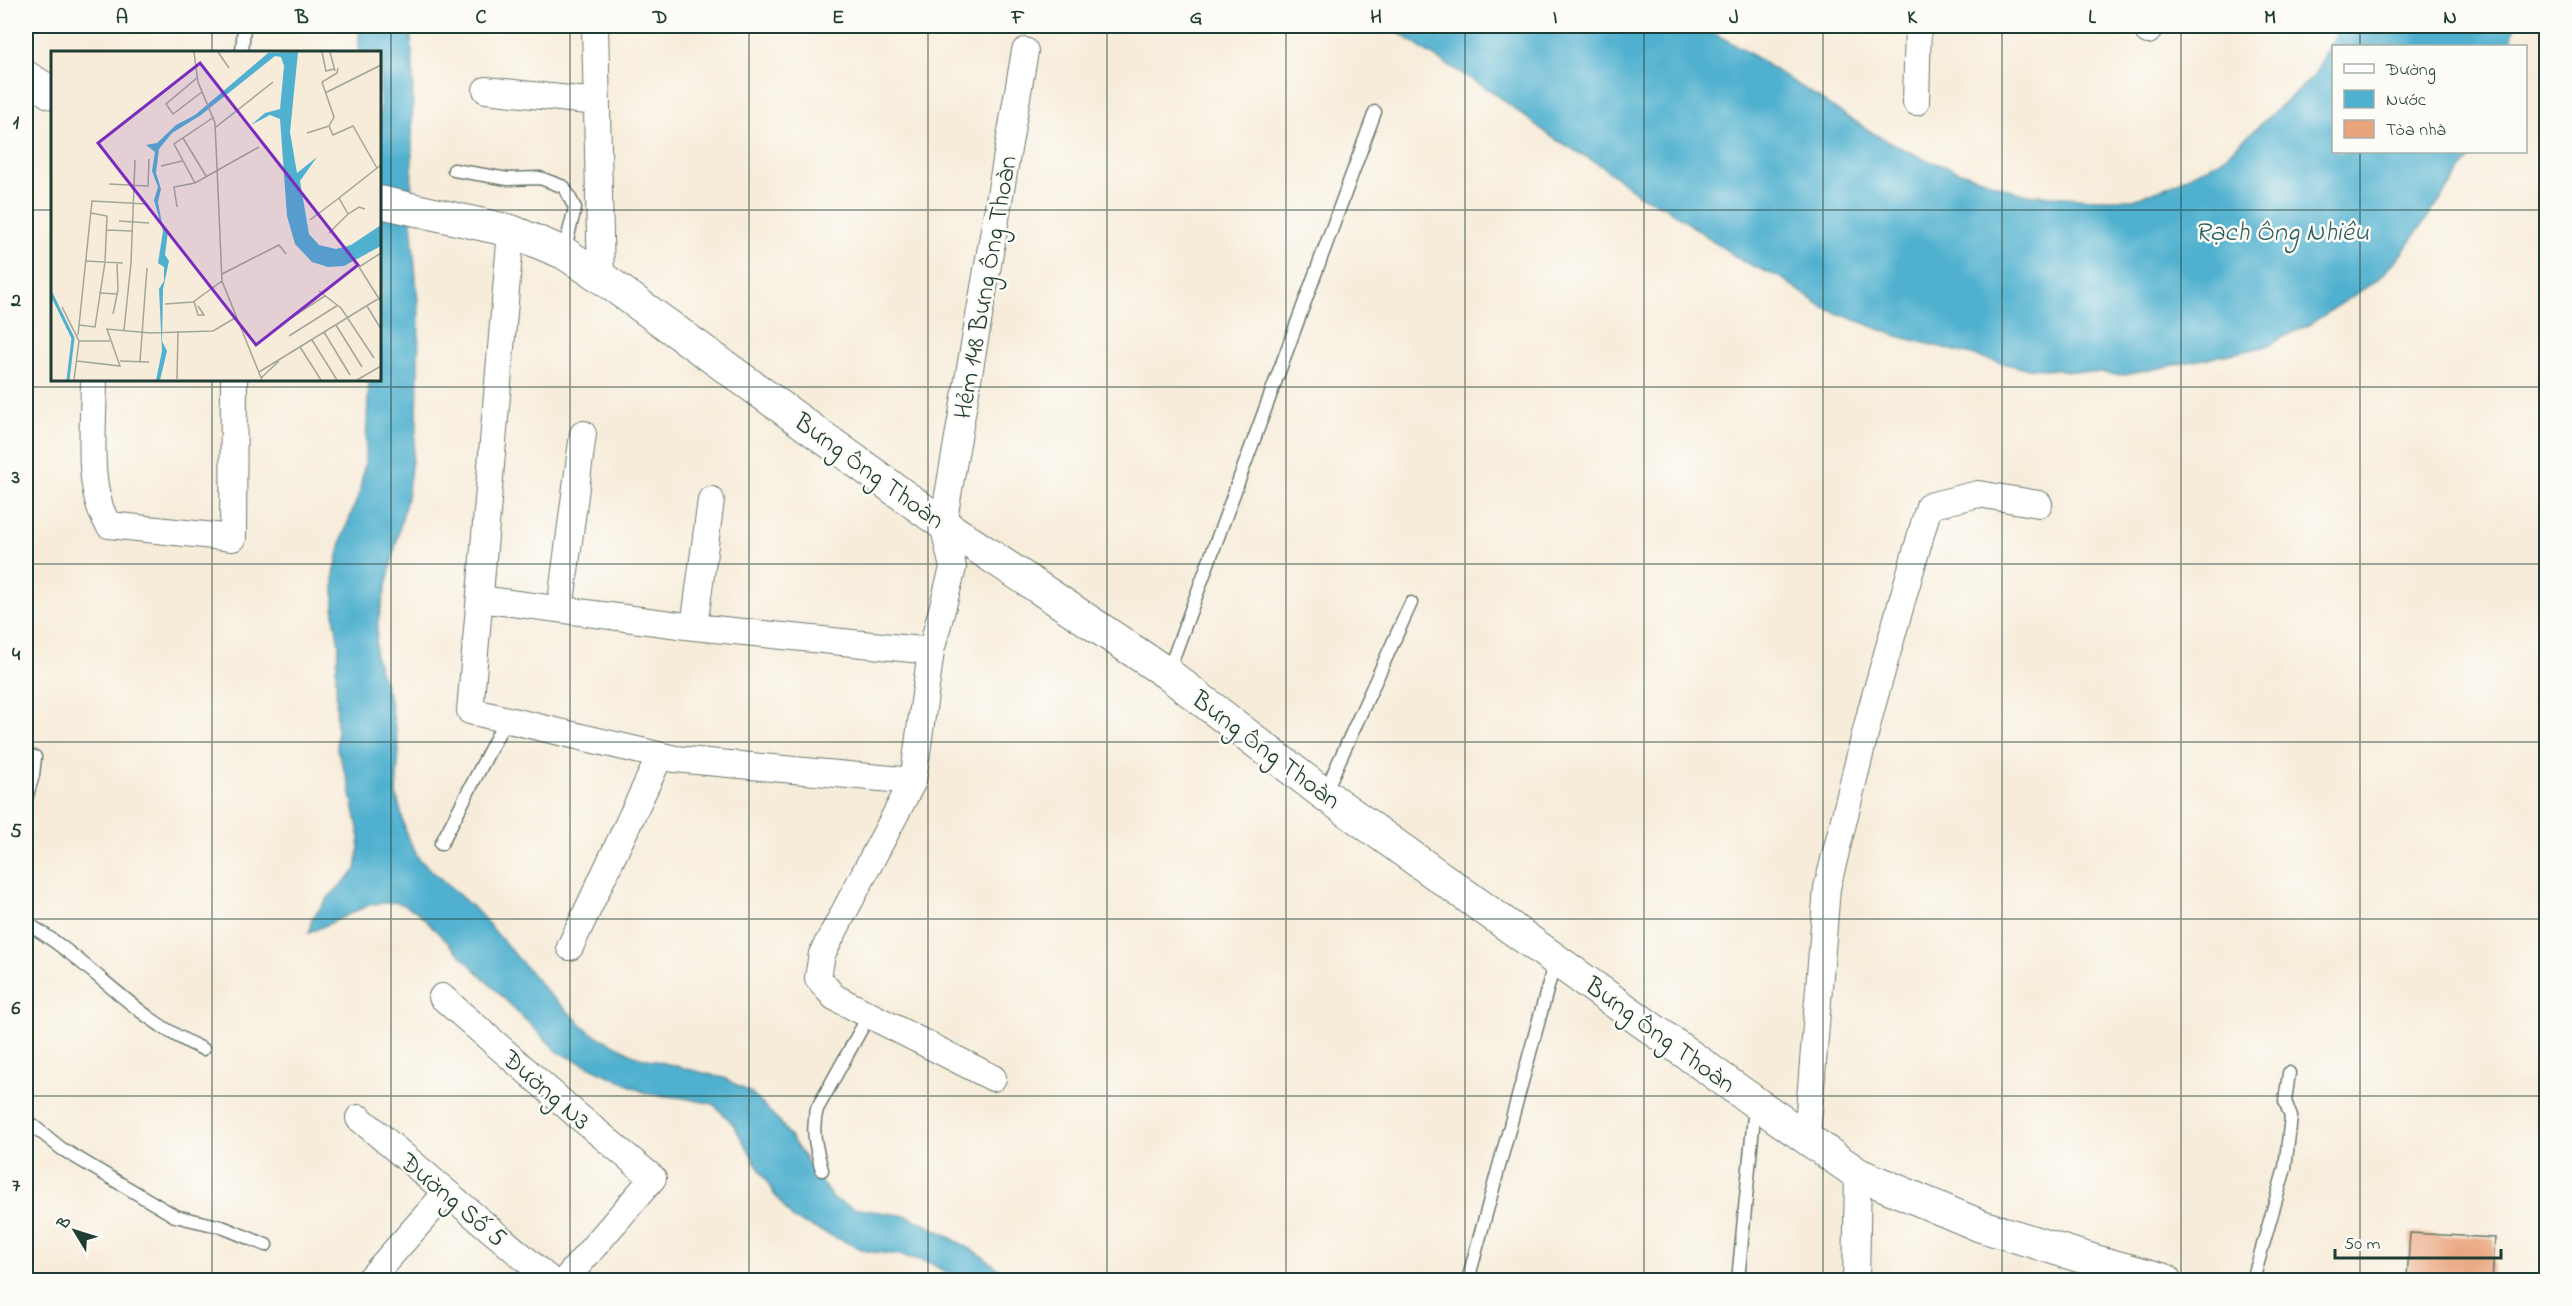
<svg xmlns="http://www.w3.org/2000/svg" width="2572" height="1306" font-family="'Indie Flower',sans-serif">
	<rect width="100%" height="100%" fill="#fdfcf7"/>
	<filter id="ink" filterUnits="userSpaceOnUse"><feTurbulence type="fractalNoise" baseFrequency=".0167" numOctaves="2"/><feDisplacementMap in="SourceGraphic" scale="12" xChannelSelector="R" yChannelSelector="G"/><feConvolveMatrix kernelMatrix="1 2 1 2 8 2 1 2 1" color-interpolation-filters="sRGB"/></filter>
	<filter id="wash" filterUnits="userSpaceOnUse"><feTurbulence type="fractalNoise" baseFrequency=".008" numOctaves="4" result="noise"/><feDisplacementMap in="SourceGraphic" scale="24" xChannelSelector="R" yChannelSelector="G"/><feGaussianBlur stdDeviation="1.35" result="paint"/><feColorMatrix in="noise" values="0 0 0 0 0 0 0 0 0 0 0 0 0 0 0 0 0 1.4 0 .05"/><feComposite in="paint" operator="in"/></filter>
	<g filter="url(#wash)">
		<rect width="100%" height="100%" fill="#f7ecda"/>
		<path fill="#50b0cf" stroke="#387682" stroke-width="1.5" d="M 359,26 L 410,26 L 413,68 L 411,221 L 419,314 L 417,424 L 407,497 L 378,621 L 375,655 L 390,701 L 399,750 L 396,793 L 407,836 L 419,859 L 479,913 L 548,993 L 591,1033 L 636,1056 L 724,1078 L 751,1093 L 780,1122 L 833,1199 L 853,1208 L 907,1216 L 935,1229 L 979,1254 L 1013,1280 L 959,1280 L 930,1263 L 900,1255 L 866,1251 L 793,1219 L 774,1194 L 733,1124 L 713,1104 L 684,1098 L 648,1094 L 558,1052 L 416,911 L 397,902 L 371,904 L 309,933 L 312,919 L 329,897 L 356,870 L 360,838 L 349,784 L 337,749 L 336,671 L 339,645 L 334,616 L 334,574 L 342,538 L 359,494 L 365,463 L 369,380 L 380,380 L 380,52 L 359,52 Z
			M 1390,26 L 1700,26 L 1741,48 L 1876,135 L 1924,159 L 2023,194 L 2093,199 L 2133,199 L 2170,186 L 2222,159 L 2314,76 L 2340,26 L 2515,26 L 2510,46 L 2334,46 L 2334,152 L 2474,152 L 2469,160 L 2402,253 L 2379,279 L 2310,324 L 2264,347 L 2125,375 L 2018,367 L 1897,336 L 1824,308 L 1781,278 L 1742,261 L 1665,207 L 1641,196 L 1600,165 L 1552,137 L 1491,91 L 1425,51 Z"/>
		<g id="blocks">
			<path fill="#e9a47e" d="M 2410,1233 L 2495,1238 L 2492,1281 L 2407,1278 Z"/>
		</g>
	</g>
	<g filter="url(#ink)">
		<use href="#blocks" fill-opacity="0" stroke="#6b7a6e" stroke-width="1.5"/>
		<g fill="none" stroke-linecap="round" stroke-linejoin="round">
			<g stroke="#6b7a6e" stroke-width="15">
				<path id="service" d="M 242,52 L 244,26
					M 454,170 L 508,179 L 540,178 L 564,187 L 575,208 L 564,252
					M 1168,672 L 1375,112
					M 26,755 L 35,757 L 33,775 L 26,799
					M 1325,792 L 1411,603
					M 441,844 L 506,719
					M 26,923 C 89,959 135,1020 203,1049
					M 26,1120 L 62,1149 L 175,1216 L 222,1227 L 266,1245
					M 822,1170 C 816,1148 811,1131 817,1109 L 869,1015
					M 1468,1280 L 1555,961
					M 1738,1280 L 1755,1106
					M 2253,1280 L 2285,1168 L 2291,1117 L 2285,1101 L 2289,1073"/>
			</g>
			<g stroke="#6b7a6e" stroke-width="28">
				<path id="minor" d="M 595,26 L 601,277
					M 2147,26 L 2148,31
					M 486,90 L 597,102
					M 1916,102 L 1918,26
					M 511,231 L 470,711 L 675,759 L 913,781
					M 94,380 C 94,421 85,492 109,525 L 233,538 L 234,380
					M 480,599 L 694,627 L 931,651
					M 560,609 L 583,434
					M 694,627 L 711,500
					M 570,947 L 660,756
					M 442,997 L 578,1116 L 653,1178 L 565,1280
					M 993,1078 L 834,997 L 818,978 L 822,954 L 913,781 L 931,651 L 953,568 L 943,524 L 1025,51
					M 359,1118 L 550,1280
					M 1807,1137 L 1827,888 L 1871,710 L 1929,506 L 1978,494 L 2039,504
					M 369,1280 L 446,1193
					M 1856,1280 L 1858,1174"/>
			</g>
			<g stroke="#6b7a6e" stroke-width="34">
				<path id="tertiary" d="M 26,77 L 52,93
					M 380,202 L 511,231 L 564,253 L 601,277 L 943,524 L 1168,674 L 1324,794 L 1756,1103 L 1858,1174 L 1981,1226 L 2102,1263 L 2165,1280"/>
			</g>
			<use href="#service" stroke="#fff" stroke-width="12"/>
			<use href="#minor" stroke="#fff" stroke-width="26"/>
			<use href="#tertiary" stroke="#fff" stroke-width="32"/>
		</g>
	</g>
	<path fill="none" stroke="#1f3d34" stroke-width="1.5" stroke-opacity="0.55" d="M 212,26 L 212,52M 391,26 L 391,1280M 570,26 L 570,1280M 749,26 L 749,1280M 928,26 L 928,1280M 1107,26 L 1107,1280M 1286,26 L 1286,1280M 1465,26 L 1465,1280M 1644,26 L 1644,1280M 1823,26 L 1823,1280M 2002,26 L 2002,1280M 2181,26 L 2181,1280M 2360,26 L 2360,46M 2360,152 L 2360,1280M 26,210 L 52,210M 380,210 L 2546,210M 212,380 L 212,1280M 26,387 L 2546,387M 26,564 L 2546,564M 26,742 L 2546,742M 26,919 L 2546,919M 26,1096 L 2546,1096"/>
	<g text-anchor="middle" stroke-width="5" stroke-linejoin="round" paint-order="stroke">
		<g font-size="26" fill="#1f3d34" stroke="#fdfcf7">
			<text transform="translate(984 287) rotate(-80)" y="9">Hẻm 148 Bưng Ông Thoàn</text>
			<text transform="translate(870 470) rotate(36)" y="9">Bưng Ông Thoàn</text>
			<text transform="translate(1267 749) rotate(37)" y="9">Bưng Ông Thoàn</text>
			<text transform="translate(1661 1034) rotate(36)" y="9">Bưng Ông Thoàn</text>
			<text transform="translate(547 1089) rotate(41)" y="9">Đường N3</text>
			<text transform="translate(454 1199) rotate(40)" y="9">Đường Số 5</text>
		</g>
		<g font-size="27" font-style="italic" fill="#2e6062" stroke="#fdfcf7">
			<text x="2282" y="240">Rạch Ông Nhiêu</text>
		</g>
	</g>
	<g transform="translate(51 51)">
		<rect width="330" height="330" fill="#f7ecda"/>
		<path d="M 247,1 L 239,81 L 246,122 L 266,106 L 249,130 L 258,183 L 268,194 L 285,198 L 300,194 L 330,174 L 330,195 L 293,215 L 277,216 L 261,211 L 244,193 L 236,165 L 229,68 L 219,64 L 200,74 L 214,62 L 229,58 L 233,15 L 230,6 L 224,5 L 150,64 L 121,82 L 108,98 L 105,122 L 110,138 L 107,151 L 111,173 L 117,180 L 114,204 L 118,210 L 112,238 L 111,290 L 116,300 L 109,329 L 105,329 L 111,300 L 108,238 L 113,230 L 113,216 L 107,212 L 112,180 L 103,149 L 107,136 L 101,120 L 104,101 L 95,94 L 106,92 L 125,74 L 144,64 L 217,2 Z" fill="#50b0cf"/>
		<path fill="none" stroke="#50b0cf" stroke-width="3" d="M 0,242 L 22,287 L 17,329"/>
		<path fill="none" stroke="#a1a698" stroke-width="1.5" d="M 143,1 L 147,31 L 164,72 L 171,230 L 211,329M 167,1 L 178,17M 271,1 L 275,20 L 283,18M 279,1 L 284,20M 287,17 L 286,22 L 271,31 L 283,66 L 278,75 L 282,84 L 302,75 L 326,117M 146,27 L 115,53 L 122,63 L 151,41M 274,42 L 330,14M 165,76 L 222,31M 256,82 L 278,75M 132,87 L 155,125M 110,115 L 131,110M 144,132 L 123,93 L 163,66M 58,133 L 97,135 L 98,108M 126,156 L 123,136 L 144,132 L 208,96M 297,163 L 288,147 L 330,114M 259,169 L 288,147M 68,170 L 98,172M 56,179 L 81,180M 278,182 L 297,163 L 308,156 L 314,158M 330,202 L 308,216 L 330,251M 35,210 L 72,212M 171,223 L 228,194 L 235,203M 268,240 L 290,257 L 323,307M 48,242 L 66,243M 143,250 L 147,264 L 153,264 L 147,255M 114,253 L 142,251 L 171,230M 316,255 L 330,278M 11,256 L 28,290 L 23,329M 62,263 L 67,239 L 66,212M 28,274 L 44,276 L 54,211 L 56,165 L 40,162M 229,274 L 274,245M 285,274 L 311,316M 73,279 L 80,212 L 84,109M 273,281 L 299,324M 27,284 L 41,150 L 96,153M 238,285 L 287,254M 261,289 L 286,329M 28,290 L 59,290M 249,296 L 270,329M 26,310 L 69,315 L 56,278 L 99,282 L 162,280 L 184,267M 69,310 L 98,311M 89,310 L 96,217M 208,321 L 330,246M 210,327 L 228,310M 126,328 L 127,280M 306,329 L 330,315"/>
		<path fill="#7b2cbf" fill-opacity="0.15" stroke="#7b2cbf" stroke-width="3" d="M 149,12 L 307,214 L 205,294 L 47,92 Z"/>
		<rect width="330" height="330" fill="none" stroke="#1f3d34" stroke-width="3"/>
	</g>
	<rect width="2572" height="1306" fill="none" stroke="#fdfcf7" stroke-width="66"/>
	<rect x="2332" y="45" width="195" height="108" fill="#fdfcf7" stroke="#a4b0a9" stroke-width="1.5"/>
	<rect x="2344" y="64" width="30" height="9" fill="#ffffff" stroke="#a4b0a9" stroke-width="1.5"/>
	<text x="2386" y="75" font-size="18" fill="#1f3d34">Đường</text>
	<rect x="2344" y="90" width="30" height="18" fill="#50b0cf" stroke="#a4b0a9" stroke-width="1.5"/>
	<text x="2386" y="105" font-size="18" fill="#1f3d34">Nước</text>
	<rect x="2344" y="120" width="30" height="18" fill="#e9a47e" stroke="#a4b0a9" stroke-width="1.5"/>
	<text x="2386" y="135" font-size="18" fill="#1f3d34">Tòa nhà</text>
	<g transform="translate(75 1231) rotate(308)" stroke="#fdfcf7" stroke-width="4.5" paint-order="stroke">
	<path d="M0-4.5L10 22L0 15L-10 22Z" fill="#1f3d34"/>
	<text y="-9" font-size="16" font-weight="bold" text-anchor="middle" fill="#1f3d34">B</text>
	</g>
	<path d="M2335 1249v9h166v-9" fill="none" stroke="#1f3d34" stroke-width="3"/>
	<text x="2344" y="1249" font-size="18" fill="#1f3d34" stroke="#fdfcf7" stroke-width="4.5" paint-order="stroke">50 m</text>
	<rect x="33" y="33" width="2506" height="1240" fill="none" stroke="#1f3d34" stroke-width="2"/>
	<g font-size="20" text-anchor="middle" font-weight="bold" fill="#1f3d34">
		<text x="122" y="23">A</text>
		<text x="302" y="23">B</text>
		<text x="481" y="23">C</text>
		<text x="660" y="23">D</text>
		<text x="838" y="23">E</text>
		<text x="1018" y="23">F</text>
		<text x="1196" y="23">G</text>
		<text x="1376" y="23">H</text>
		<text x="1555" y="23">I</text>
		<text x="1734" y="23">J</text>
		<text x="1912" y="23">K</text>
		<text x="2092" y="23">L</text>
		<text x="2270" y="23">M</text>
		<text x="2450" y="23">N</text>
		<text x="16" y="128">1</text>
		<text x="16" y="306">2</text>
		<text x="16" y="483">3</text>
		<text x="16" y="660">4</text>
		<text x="16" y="837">5</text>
		<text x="16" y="1014">6</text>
		<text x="16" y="1191">7</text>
	</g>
</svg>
